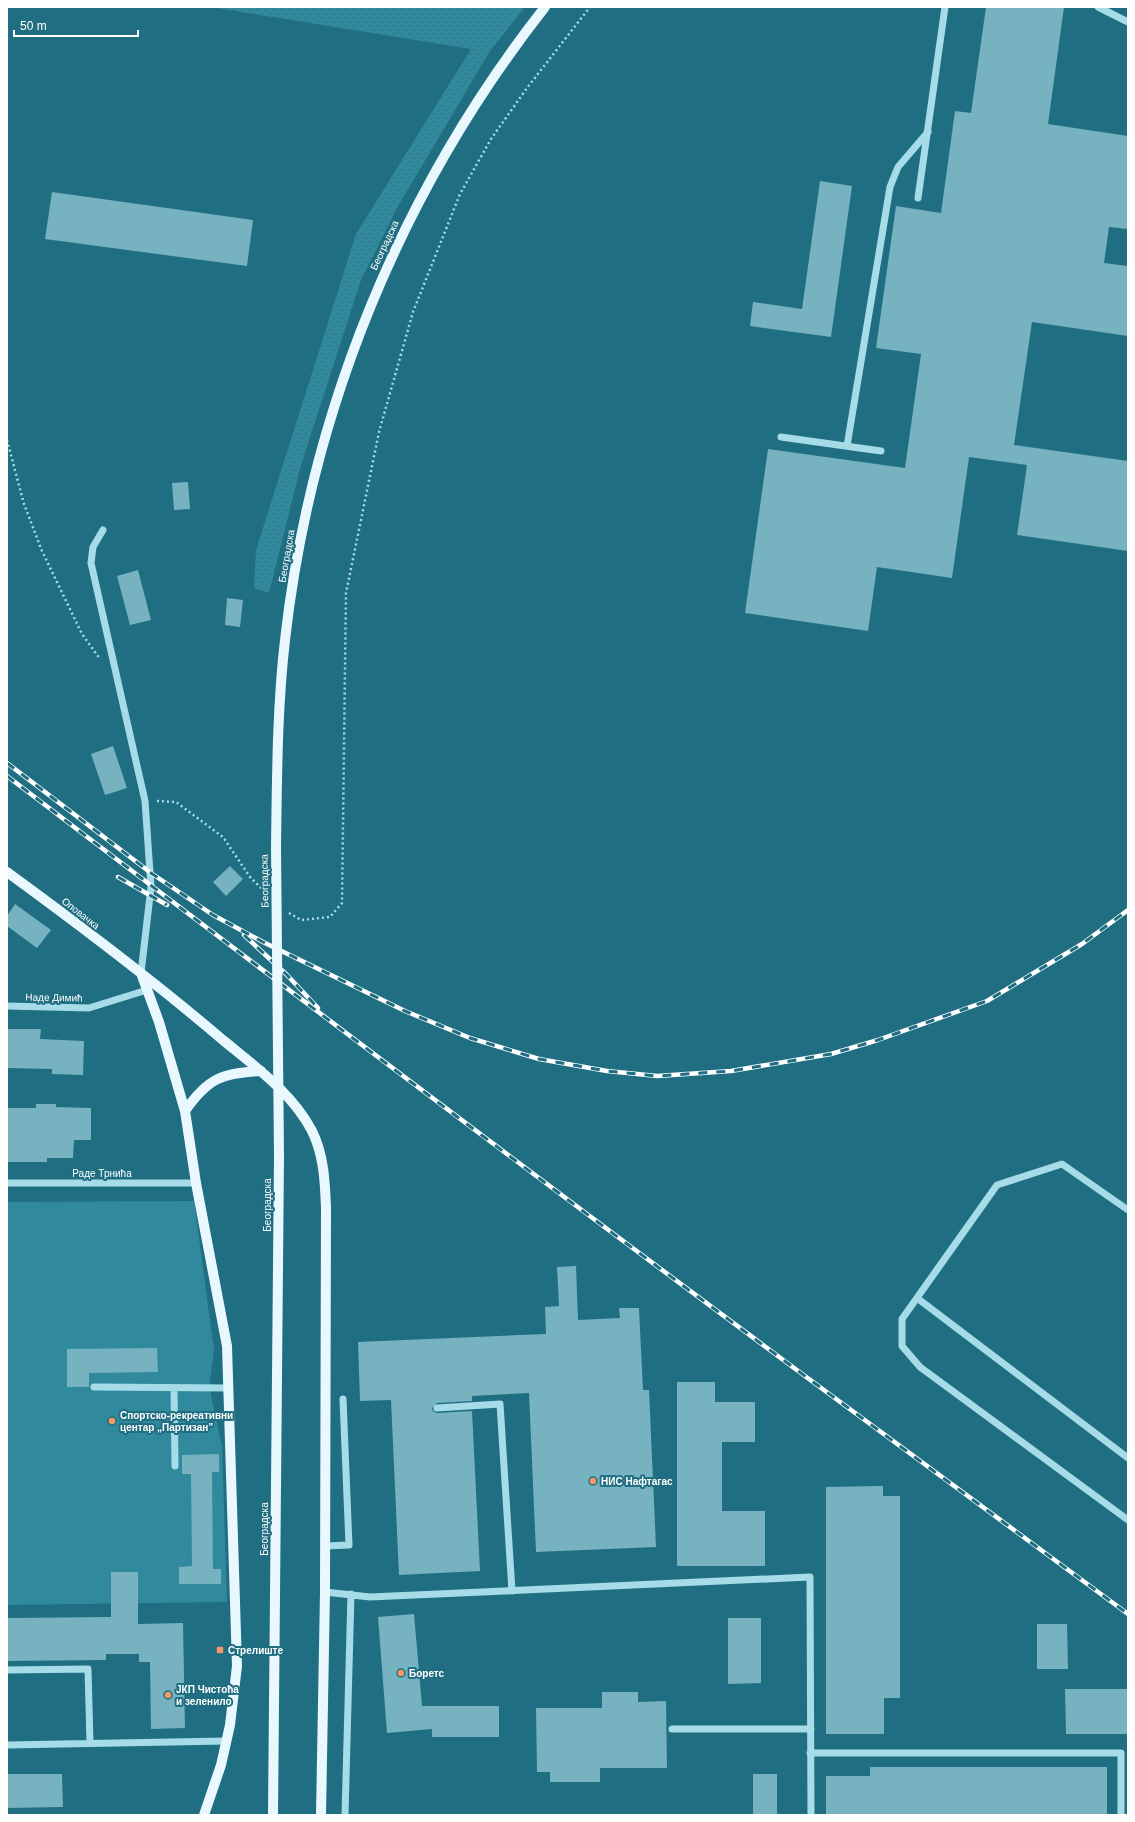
<svg xmlns="http://www.w3.org/2000/svg" width="1135" height="1822" font-family="Arial,sans-serif">
	<defs>
		<pattern id="grass-dots" width="8" height="8" patternUnits="userSpaceOnUse"><rect width="8" height="8" fill="#30899d"/><path d="M2 2h.1M6 6h.1" fill="none" stroke="#3b717d" stroke-width="1.8" stroke-linecap="round"/></pattern>
	</defs>
	<rect width="100%" height="100%" fill="#206e81"/>
	<path fill="url(#grass-dots)" d="M 211,7 L 525,7 L 490,51 L 397,208 L 361,280 L 301,465 L 269,593 L 254,588 L 256,550 L 356,234 L 471,49 Z"/>
	<path fill="#30899d" d="M 194,1201 L 214,1350 L 210,1381 L 211,1395 L 222,1446 L 227,1602 L 7,1605 L 7,1202 Z"/>
	<path fill="#76b2bf" d="M 986,7 L 1064,7 L 1048,124 L 1128,136 L 1128,229 L 1109,227 L 1104,263 L 1128,266 L 1128,336 L 1032,322 L 1014,445 L 1128,461 L 1128,551 L 1017,535 L 1027,465 L 969,457 L 952,578 L 877,567 L 868,631 L 745,613 L 768,449 L 905,468 L 921,354 L 876,348 L 896,206 L 941,213 L 955,111 L 971,113 Z
		M 820,181 L 852,186 L 831,337 L 750,326 L 753,302 L 802,309 Z
		M 52,192 L 253,220 L 247,266 L 45,239 Z
		M 188,482 L 190,509 L 174,510 L 172,483 Z
		M 138,570 L 151,620 L 130,625 L 117,576 Z
		M 227,598 L 243,600 L 240,627 L 225,625 Z
		M 113,746 L 127,788 L 105,795 L 91,754 Z
		M 230,866 L 243,879 L 226,896 L 213,882 Z
		M 15,904 L 51,930 L 37,948 L 7,926 L 7,916 Z
		M 7,1029 L 41,1029 L 40,1039 L 84,1041 L 83,1075 L 52,1074 L 52,1069 L 7,1068 Z
		M 36,1104 L 56,1104 L 56,1107 L 91,1108 L 91,1140 L 74,1140 L 73,1158 L 47,1158 L 47,1162 L 7,1162 L 7,1108 L 36,1108 Z
		M 576,1266 L 578,1320 L 620,1318 L 619,1308 L 639,1308 L 643,1390 L 649,1390 L 656,1547 L 536,1552 L 529,1393 L 472,1396 L 472,1401 L 437,1403 L 432,1408 L 433,1411 L 437,1413 L 472,1411 L 480,1571 L 399,1575 L 391,1400 L 360,1401 L 358,1342 L 546,1334 L 545,1307 L 559,1306 L 557,1267 Z
		M 157,1348 L 158,1372 L 89,1373 L 89,1387 L 67,1387 L 67,1349 Z
		M 677,1382 L 715,1382 L 715,1402 L 755,1402 L 755,1442 L 722,1442 L 722,1511 L 765,1511 L 765,1566 L 677,1566 Z
		M 219,1454 L 219,1472 L 212,1472 L 213,1569 L 221,1569 L 221,1584 L 179,1584 L 179,1567 L 192,1566 L 191,1474 L 182,1474 L 182,1455 Z
		M 883,1486 L 883,1496 L 900,1496 L 900,1698 L 884,1698 L 884,1734 L 826,1734 L 826,1487 Z
		M 111,1572 L 138,1572 L 138,1624 L 183,1623 L 185,1728 L 151,1729 L 150,1662 L 139,1662 L 139,1654 L 106,1654 L 106,1660 L 7,1661 L 7,1618 L 111,1617 Z
		M 414,1614 L 422,1706 L 499,1706 L 499,1737 L 432,1737 L 432,1729 L 387,1733 L 378,1617 Z
		M 728,1618 L 761,1618 L 761,1683 L 728,1684 Z
		M 1037,1624 L 1067,1624 L 1068,1669 L 1037,1669 Z
		M 1065,1689 L 1128,1689 L 1128,1734 L 1066,1734 Z
		M 602,1692 L 638,1692 L 638,1702 L 666,1701 L 667,1768 L 600,1768 L 600,1782 L 550,1782 L 550,1772 L 537,1772 L 536,1708 L 602,1708 Z
		M 870,1767 L 1107,1767 L 1107,1815 L 826,1815 L 826,1776 L 870,1776 Z
		M 7,1774 L 62,1774 L 63,1807 L 7,1808 Z
		M 753,1774 L 777,1774 L 777,1815 L 753,1815 Z"/>
	<g fill="none" stroke-linecap="round" stroke-linejoin="round">
		<path stroke="#a6dce8" stroke-width="2.5" stroke-dasharray="2 3" stroke-linecap="butt" d="M 7,440 L 24,504 L 42,551 L 82,634 L 100,659
			M 157,801 L 176,802 L 223,837 L 250,877 L 263,890
			M 289,913 L 301,920 L 330,917 L 342,903 L 346,593 L 379,432 L 413,312 L 460,194 L 491,139 L 527,88 L 590,7"/>
		<path stroke="#a6dce8" stroke-width="7" d="M 1098,7 L 1128,22
			M 918,198 L 945,7
			M 781,437 L 881,451
			M 847,446 L 890,187 L 898,167 L 928,132
			M 103,530 L 93,547 L 91,563 L 145,801 L 151,887 L 141,973
			M 7,1006 L 89,1008 L 147,990
			M 7,1183 L 196,1183
			M 1128,1210 L 1062,1164 L 997,1185 L 902,1319 L 902,1346 L 920,1367 L 1128,1520
			M 917,1298 L 1128,1458
			M 94,1387 L 229,1388
			M 174,1388 L 175,1466
			M 437,1408 L 500,1404 L 512,1591
			M 325,1546 L 349,1545 L 343,1399
			M 325,1592 L 370,1597 L 810,1577 L 811,1815
			M 7,1670 L 88,1669 L 90,1743
			M 672,1729 L 811,1729
			M 7,1745 L 226,1741
			M 810,1753 L 1121,1753 L 1121,1815
			M 345,1815 L 351,1594"/>
		<path stroke="#e8f8fe" stroke-width="10" d="M 276,847 C 277,778 277,709 285,640 C 311,409 402,189 545,7
			M 7,872 C 81,926 154,981 224,1041 C 256,1067 293,1094 312,1131 C 324,1155 325,1182 326,1208 L 325,1592 L 321,1815
			M 141,973 L 159,1022 L 185,1111 L 196,1183 L 227,1346 L 237,1666 L 230,1725 L 221,1765 L 204,1815
			M 185,1111 C 208,1078 222,1073 261,1071
			M 273,1815 L 279,1156"/>
		<g stroke="#fff" stroke-width="4.5">
			<path id="rail" d="M 7,763 L 151,873 L 213,915 L 263,942 L 405,1011 L 470,1038 L 539,1059 L 607,1071 L 657,1076 L 731,1071 L 831,1054 L 878,1040 L 987,1001 L 1082,944 L 1128,910
				M 7,776 C 291,992 575,1207 862,1418 C 951,1484 1040,1549 1128,1614
				M 118,877 L 167,905
				M 244,935 L 287,975 L 318,1008"/>
		</g>
		<use href="#rail" stroke="#206e81" stroke-width="3" stroke-dasharray="9" stroke-linecap="butt"/>
		<path stroke="#e8f8fe" stroke-width="10" d="M 276,847 L 279,1156"/>
	</g>
	<g fill="#f59767" stroke="#206e81" stroke-width="1.5">
		<circle cx="112" cy="1421" r="4"/>
		<circle cx="593" cy="1481" r="4"/>
		<rect x="216" y="1646" width="8" height="8" rx="2"/>
		<circle cx="401" cy="1673" r="4"/>
		<circle cx="168" cy="1695" r="4"/>
	</g>
	<g text-anchor="middle" stroke-width="4" stroke-linejoin="round" paint-order="stroke">
		<g font-size="10" fill="#fff" stroke="#206e81">
			<text transform="translate(384 245) rotate(-65)" y="4">Београдска</text>
			<text transform="translate(286 556) rotate(-80)" y="4">Београдска</text>
			<text transform="translate(264 881) rotate(-91)" y="4">Београдска</text>
			<text transform="translate(81 913) rotate(38)" y="4">Оповачка</text>
			<text transform="translate(54 997) rotate(1)" y="4">Наде Димић</text>
			<text x="102" y="1177">Раде Трнића</text>
			<text transform="translate(267 1205) rotate(-90)" y="4">Београдска</text>
			<text transform="translate(264 1529) rotate(-90)" y="4">Београдска</text>
		</g>
		<g font-size="10" font-weight="bold" fill="#fff" stroke="#206e81" text-anchor="start">
			<text x="120" y="1419">Спортско-рекреативни<tspan x="120" dy="12">центар „Партизан”</tspan></text>
			<text x="601" y="1485">НИС Нафтагас</text>
			<text x="228" y="1654">Стрелиште</text>
			<text x="409" y="1677">Боретс</text>
			<text x="176" y="1693">ЈКП Чистоћа<tspan x="176" dy="12">и зеленило</tspan></text>
		</g>
	</g>
	<rect width="1135" height="1822" fill="none" stroke="#ffffff" stroke-width="16"/>
	<path d="M14 30v6h124v-6" fill="none" stroke="#ffffff" stroke-width="2"/>
	<text x="20" y="30" font-size="12" fill="#ffffff" stroke="#206e81" stroke-width="3" paint-order="stroke">50 m</text>
</svg>
